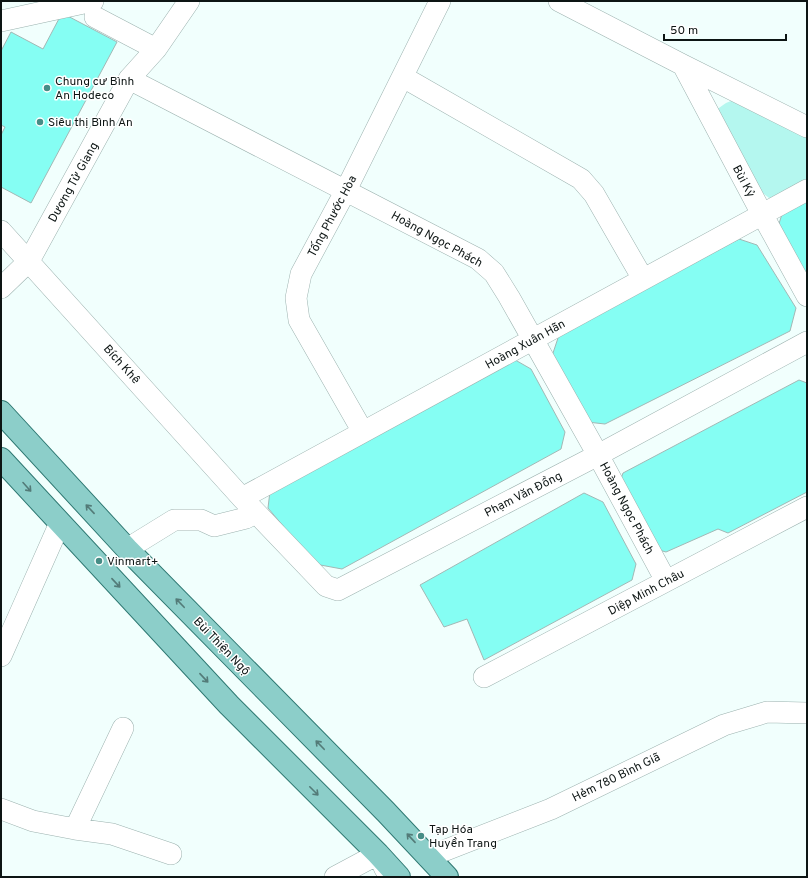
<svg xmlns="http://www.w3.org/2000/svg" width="808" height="878" font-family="Overpass,sans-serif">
	<rect width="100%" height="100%" fill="#f1fffd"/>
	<path fill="#b4f7ef" d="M 736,99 L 807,138 L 807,179 L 773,201 L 760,191 L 716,110 L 726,103 Z"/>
	<path fill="#85fef3" stroke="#a2b8b5" d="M 62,13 L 117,42 L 31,203 L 1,187 L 1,135 L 5,127 L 1,125 L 1,51 L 11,32 L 43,49 Z
		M 807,200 L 807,281 L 778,227 L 782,214 Z
		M 739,239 L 757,245 L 796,308 L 790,331 L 605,424 L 587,422 L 552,356 L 559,335 Z
		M 510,357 L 531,369 L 565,432 L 561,449 L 342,569 L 315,564 L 268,508 L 270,491 Z
		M 799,380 L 807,383 L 807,492 L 728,533 L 718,529 L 666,552 L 649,547 L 617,490 L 623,473 Z
		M 584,493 L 603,502 L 636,564 L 632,580 L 484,660 L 467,619 L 444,627 L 420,585 Z"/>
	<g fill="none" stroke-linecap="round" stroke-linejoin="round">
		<g stroke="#9cb2af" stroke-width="22">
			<path id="minor" d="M 559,1 L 683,65 L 807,127
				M 1,21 L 93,1
				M 156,49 L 189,1
				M 683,65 L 762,214 L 807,296
				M 403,77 L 581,179 L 594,194 L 643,279
				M 129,79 L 478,259 L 494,273 L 509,297 L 598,455 L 666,581
				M 1,231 L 242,498 L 326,586 L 338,590 L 598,455 L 807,342
				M 1,288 L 29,261 L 129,79 L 156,49 L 95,17
				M 363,432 L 299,320 L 296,298 L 301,274 L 346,190 L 440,1
				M 242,498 L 807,190
				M 127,549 L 174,520 L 201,520 L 214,526 L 246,518 L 256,513
				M 1,656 L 60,523
				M 484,677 L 807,507
				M 1,809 L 33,821 L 75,829 L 112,834 L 171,854
				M 75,829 L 123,728
				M 428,857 L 551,809 L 724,725 L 767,712 L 807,713
				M 335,877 L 378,854 L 385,869"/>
		</g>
		<g stroke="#2e7872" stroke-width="24">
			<path id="major" d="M 1,412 L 127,549 L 386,812 L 447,877
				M 1,459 L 229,705 L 378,854 L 399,877"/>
		</g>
		<use href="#minor" stroke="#fff" stroke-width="21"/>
		<use href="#major" stroke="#8ccec9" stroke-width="22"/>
	</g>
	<defs><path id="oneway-shaft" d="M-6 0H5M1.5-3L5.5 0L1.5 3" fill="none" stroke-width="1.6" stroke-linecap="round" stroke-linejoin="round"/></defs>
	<g stroke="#537b78">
		<use href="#oneway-shaft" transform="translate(27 487) rotate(48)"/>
		<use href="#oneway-shaft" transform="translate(90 509) rotate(-133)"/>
		<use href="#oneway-shaft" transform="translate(116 583) rotate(47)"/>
		<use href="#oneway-shaft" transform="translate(180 603) rotate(-134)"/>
		<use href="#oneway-shaft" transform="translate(204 678) rotate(47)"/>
		<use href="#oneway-shaft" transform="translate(320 745) rotate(-134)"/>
		<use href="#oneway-shaft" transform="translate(314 791) rotate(45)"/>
		<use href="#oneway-shaft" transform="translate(411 838) rotate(-133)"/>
	</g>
	<g fill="#468d86" stroke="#fff" stroke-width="1.5">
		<circle cx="47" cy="88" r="4"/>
		<circle cx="40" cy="122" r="4"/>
		<circle cx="99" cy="561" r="4"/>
		<circle cx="421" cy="836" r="4"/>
	</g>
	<g text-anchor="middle" stroke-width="3" stroke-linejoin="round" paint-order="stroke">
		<g font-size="12" fill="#0d1514" stroke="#fff" text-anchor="start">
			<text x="55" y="85">Chung cư Bình<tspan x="55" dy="14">An Hodeco</tspan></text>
			<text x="48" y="126">Siêu thị Bình An</text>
			<text x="107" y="565">Vinmart+</text>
			<text x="429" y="833">Tạp Hóa<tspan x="429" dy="14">Huyền Trang</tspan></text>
		</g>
		<g font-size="12" fill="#0d1514" stroke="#fff">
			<text transform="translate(744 181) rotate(62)" y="4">Bùi Kỷ</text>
			<text transform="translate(73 182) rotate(-61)" y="4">Dương Tử Giang</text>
			<text transform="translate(332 216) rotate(-62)" y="4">Tống Phước Hòa</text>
			<text transform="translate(437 239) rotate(29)" y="4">Hoàng Ngọc Phách</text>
			<text transform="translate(525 344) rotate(-29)" y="4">Hoàng Xuân Hãn</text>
			<text transform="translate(122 364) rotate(48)" y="4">Bích Khê</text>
			<text transform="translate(523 494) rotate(-27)" y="4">Phạm Văn Đồng</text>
			<text transform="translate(627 508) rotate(62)" y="4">Hoàng Ngọc Phách</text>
			<text transform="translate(646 592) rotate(-28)" y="4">Diệp Minh Châu</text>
			<text transform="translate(222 646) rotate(46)" y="4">Bùi Thiện Ngộ</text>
			<text transform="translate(616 777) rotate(-26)" y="4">Hẻm 780 Bình Giã</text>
		</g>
	</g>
	<rect width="808" height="878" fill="none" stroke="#0d1514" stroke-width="4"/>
	<path d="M664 34v6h122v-6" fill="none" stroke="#0d1514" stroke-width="2"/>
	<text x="670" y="34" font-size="12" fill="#0d1514" stroke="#ffffff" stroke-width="3" paint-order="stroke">50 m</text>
</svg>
